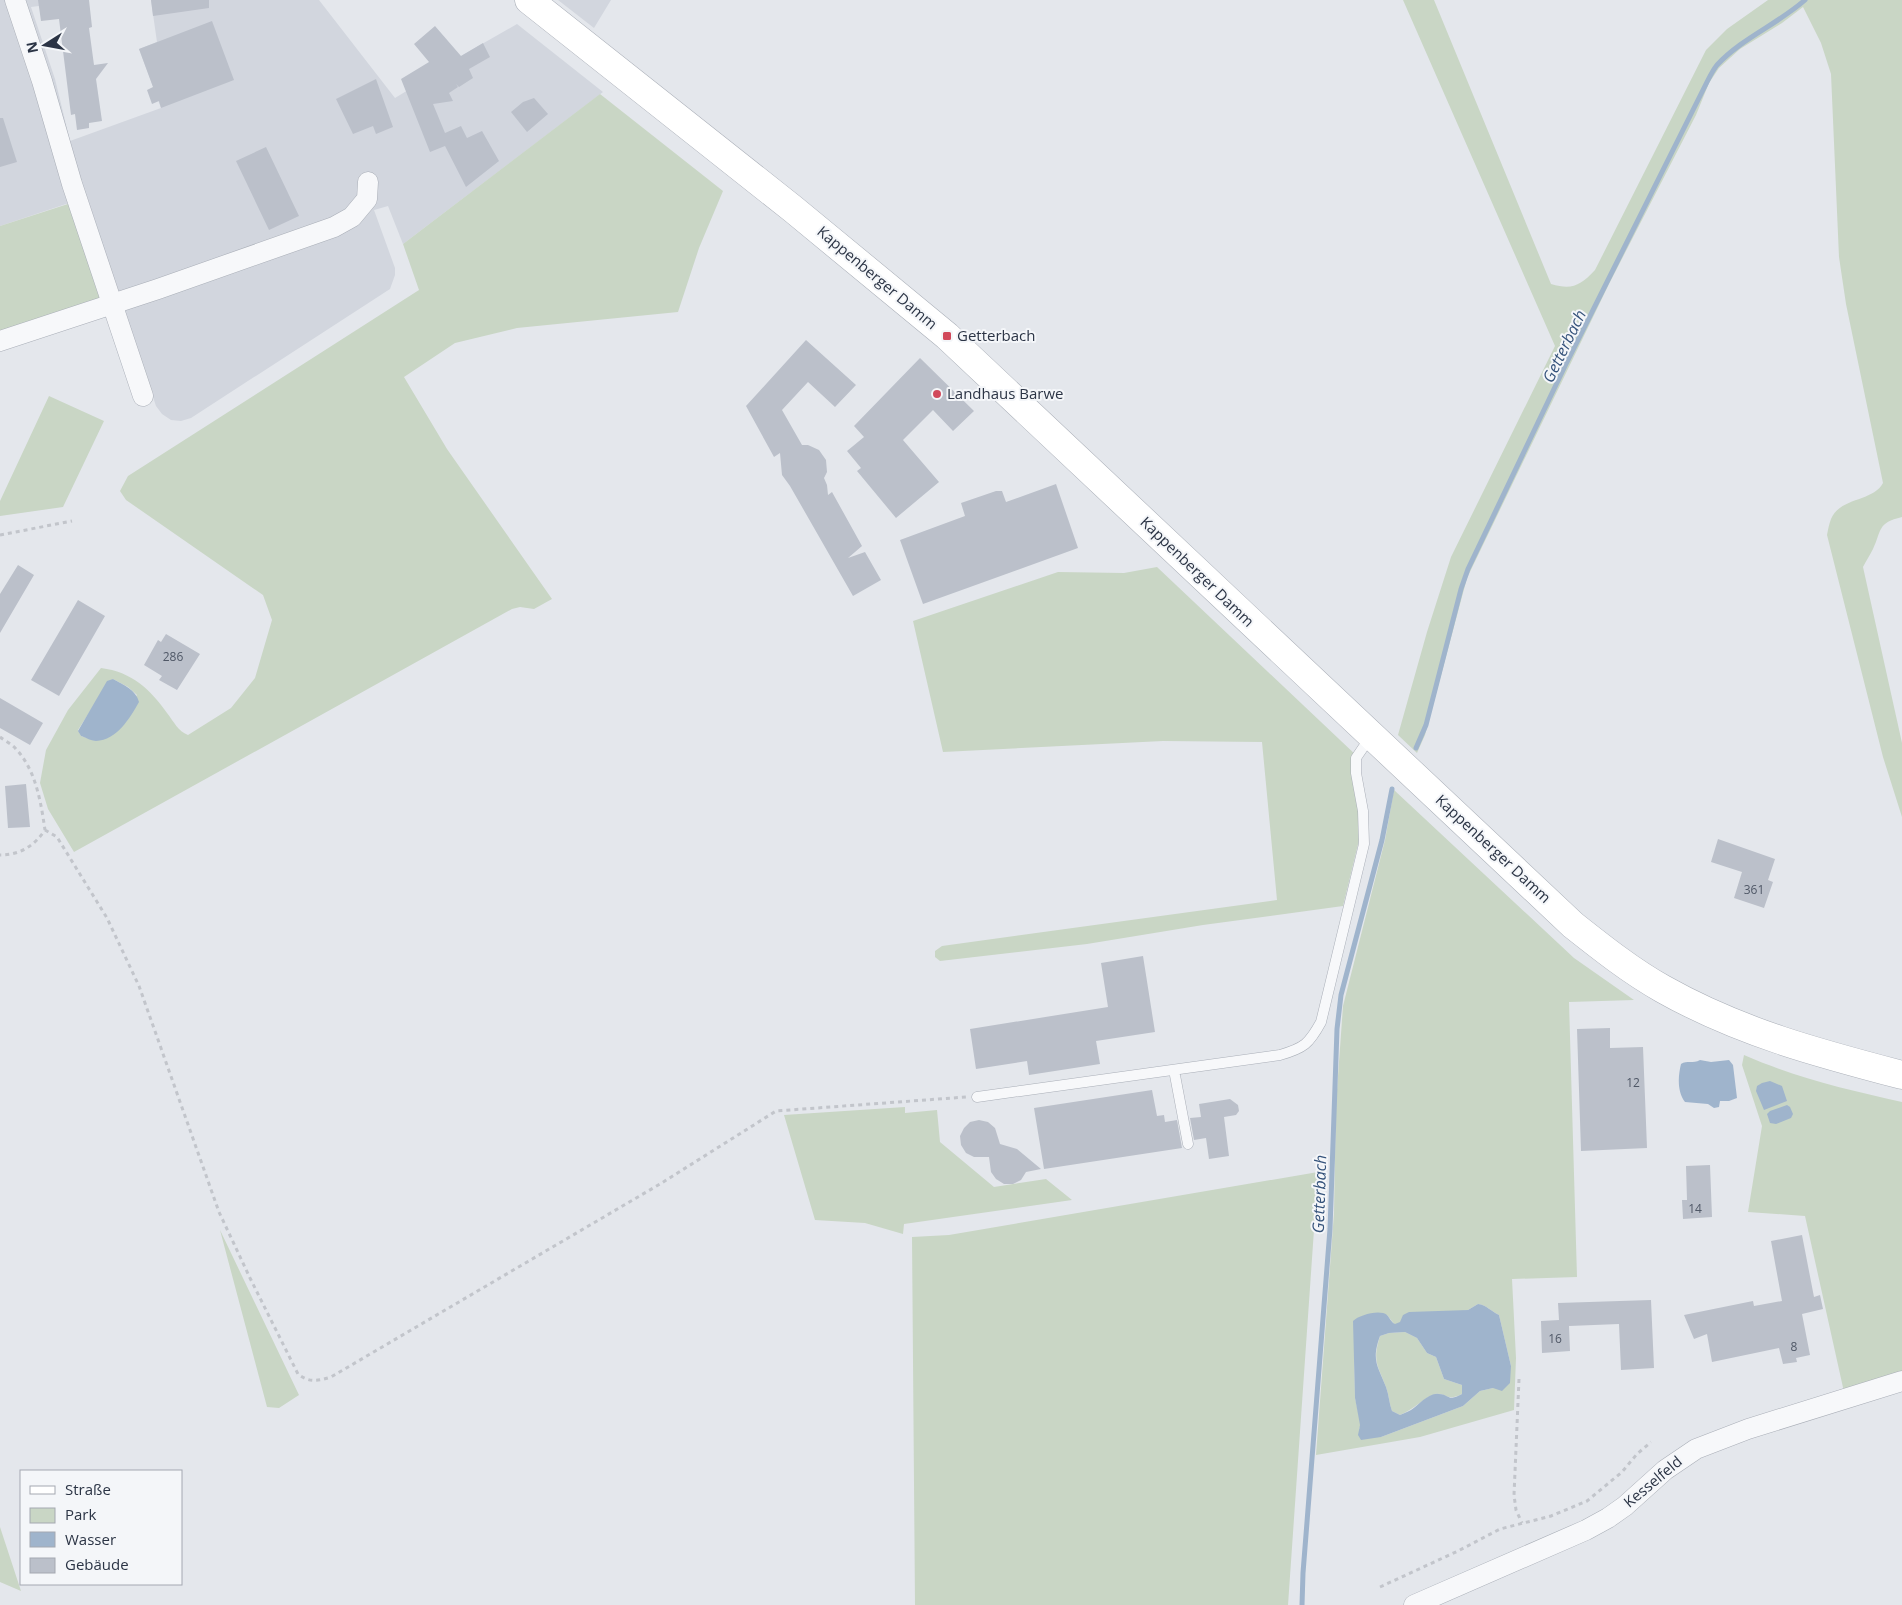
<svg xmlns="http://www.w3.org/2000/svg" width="1902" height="1605" font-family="'Open Sans',sans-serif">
	<rect width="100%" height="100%" fill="#e4e7ec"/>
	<path fill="#d2d6de" d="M 0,0 L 85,0 L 31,7 L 55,79 L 70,141 L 161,108 L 139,49 L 157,42 L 151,0 L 319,0 L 395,98 L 446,67 L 461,56 L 517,24 L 603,92 L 403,244 L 388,206 L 374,210 L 395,268 L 395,275 L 390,289 L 191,418 L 181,421 L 171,420 L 162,414 L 156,406 L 87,197 L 0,226 Z
		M 558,0 L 611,0 L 594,28 Z"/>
	<path fill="#c9d6c5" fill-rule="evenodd" d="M 1403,0 L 1434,0 L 1551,284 C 1572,290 1580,286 1595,270 L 1706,50 L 1727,29 L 1768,0 L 1902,0 L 1902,517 C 1877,523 1882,530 1873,549 C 1870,555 1866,561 1863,567 L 1902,743 L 1902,817 L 1883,757 L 1827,535 C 1828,530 1829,524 1831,519 C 1840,497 1873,502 1883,483 L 1846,304 L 1839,257 L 1831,74 L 1821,43 L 1803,7 L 1782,23 L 1740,49 L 1719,68 L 1709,83 L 1696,115 L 1609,284 L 1467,578 L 1425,735 L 1417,753 L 1398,735 L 1427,632 L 1451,557 L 1555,346 Z
		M 600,94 L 723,191 L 699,248 L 678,312 L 517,328 L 455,343 L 404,377 L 447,449 L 552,599 L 534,609 L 520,607 L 512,609 L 74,852 L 48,809 L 40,783 L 46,750 L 68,710 L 101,668 C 132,672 150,689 167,713 C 174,722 178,731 188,735 L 231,708 L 255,678 L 272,620 L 263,595 L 126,500 L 120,491 L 128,476 L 419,290 L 403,244 ZM 113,679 L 128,687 L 137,695 L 96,741 L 81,736 L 78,730 L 103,691 Z
		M 71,203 L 102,299 L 0,333 L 0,226 Z
		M 49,396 L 104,421 L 63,507 L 0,516 L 0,501 Z
		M 1157,567 L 1358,757 L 1361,832 L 1343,906 L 1203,925 L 1087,944 L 940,961 L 935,957 L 935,951 L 942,946 L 1277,900 L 1262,742 L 1163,741 L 943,752 L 913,621 L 1058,572 L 1124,573 Z
		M 1394,790 L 1574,958 L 1634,1000 L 1569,1002 L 1577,1277 L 1512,1279 L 1516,1358 L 1514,1410 L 1420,1437 L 1316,1455 L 1334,1213 L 1336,1104 L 1343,1006 L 1385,840 ZM 1478,1304 C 1486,1305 1491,1311 1499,1315 L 1511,1366 L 1493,1388 L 1480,1391 L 1463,1406 L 1381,1437 L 1359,1429 L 1361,1425 L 1355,1398 L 1354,1345 L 1387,1315 L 1395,1325 L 1468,1310 Z
		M 1744,1055 C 1794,1077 1848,1090 1902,1102 L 1902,1374 L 1844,1392 L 1805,1216 L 1748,1212 L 1762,1126 L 1742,1065 Z
		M 905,1107 L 905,1113 L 937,1110 L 940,1142 L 994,1187 L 1046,1179 L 1072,1200 L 904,1224 L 903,1234 L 865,1223 L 815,1220 L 784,1115 Z
		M 1318,1172 L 1288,1605 L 915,1605 L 912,1237 L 949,1235 Z
		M 220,1230 L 299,1395 L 279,1408 L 267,1407 Z
		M 1405,1332 L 1417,1338 L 1427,1353 L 1436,1357 L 1444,1379 L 1462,1385 L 1462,1394 C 1446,1402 1446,1392 1435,1394 C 1425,1397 1413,1410 1400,1415 L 1392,1411 C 1389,1403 1389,1395 1386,1387 C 1378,1365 1372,1362 1380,1336 L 1389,1333 Z
		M 0,1527 L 21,1591 L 0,1582 Z"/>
	<path fill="#9fb4cc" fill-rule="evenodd" d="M 113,679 C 124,685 136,690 139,702 C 130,718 117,740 96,741 C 91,741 85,737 81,736 L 78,731 L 107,681 Z
		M 1700,1060 L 1711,1062 L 1729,1060 L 1733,1065 L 1737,1098 L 1729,1101 L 1720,1101 L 1719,1107 L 1714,1108 L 1708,1104 L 1685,1102 C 1677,1092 1678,1076 1681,1064 C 1687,1060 1693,1064 1700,1060 Z
		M 1770,1081 L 1782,1086 L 1787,1101 L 1764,1110 L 1756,1091 L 1757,1086 L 1762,1083 Z
		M 1787,1105 L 1790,1107 L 1793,1114 L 1791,1118 L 1776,1124 L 1770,1123 L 1767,1114 L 1770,1111 Z
		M 1478,1304 C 1486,1305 1491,1311 1499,1315 L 1511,1366 L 1510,1383 L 1502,1391 L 1493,1388 L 1480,1391 L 1463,1406 L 1381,1437 L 1361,1440 L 1358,1435 L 1360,1425 L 1355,1398 L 1353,1321 C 1359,1315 1380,1309 1387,1315 C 1390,1318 1391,1322 1395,1324 L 1400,1322 L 1403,1315 L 1409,1312 L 1468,1310 ZM 1405,1332 L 1417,1338 L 1427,1353 L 1436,1357 L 1444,1379 L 1462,1385 L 1462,1394 C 1447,1402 1451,1395 1439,1394 C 1429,1392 1419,1405 1411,1410 C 1408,1412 1404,1413 1400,1415 L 1392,1411 C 1389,1403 1389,1395 1386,1387 C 1378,1366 1371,1361 1380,1336 L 1389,1333 Z"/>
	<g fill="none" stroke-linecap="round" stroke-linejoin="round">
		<path stroke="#9fb4cc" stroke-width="5" d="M 1416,748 L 1426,725 L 1461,589 L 1468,569 L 1565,366 L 1707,82 C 1710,76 1713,70 1717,65 C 1742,38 1778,24 1805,0
			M 1302,1605 L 1303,1573 L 1330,1229 L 1337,1029 L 1341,995 L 1382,840 L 1392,789"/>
	</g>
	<path fill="#bbc0ca" d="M 38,0 L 89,0 L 92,27 L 89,28 L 94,65 L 108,63 L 96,79 L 102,121 L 89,123 L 89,128 L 77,130 L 75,114 L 71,115 L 59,19 L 41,21 Z
		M 151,0 L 209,0 L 209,8 L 153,16 Z
		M 212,21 L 234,80 L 161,108 L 159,101 L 152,104 L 147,90 L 153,87 L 139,49 Z
		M 435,26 L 461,56 L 483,43 L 490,57 L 469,69 L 473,78 L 459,87 L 456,84 L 458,87 L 449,93 L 453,101 L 433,104 L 445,133 L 461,126 L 467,138 L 482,131 L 499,161 L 466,187 L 445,146 L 430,152 L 401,79 L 429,62 L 414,44 Z
		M 376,79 L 393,127 L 376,134 L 373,126 L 353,134 L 336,99 Z
		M 534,98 L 548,114 L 527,132 L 511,112 L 523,102 Z
		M 0,118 L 3,118 L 17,162 L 0,167 Z
		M 266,147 L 299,216 L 269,230 L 236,161 Z
		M 806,340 L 856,385 L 835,407 L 808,382 L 782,410 L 802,445 L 808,445 L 819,450 L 826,460 L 827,472 L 824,478 L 827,485 L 828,495 L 832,492 L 862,546 L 848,558 L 865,552 L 881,580 L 853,596 L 790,486 L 782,475 L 780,453 L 774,457 L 746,406 Z
		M 920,358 L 974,411 L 953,431 L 933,410 L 903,440 L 939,482 L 896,518 L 857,471 L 861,468 L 847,451 L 864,437 L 854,426 Z
		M 1056,484 L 1078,548 L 923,604 L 900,540 L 965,516 L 961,503 L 996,491 L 1002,491 L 1006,502 Z
		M 18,565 L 34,575 L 0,633 L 0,594 Z
		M 78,600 L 105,616 L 59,696 L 31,680 Z
		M 166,634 L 200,654 L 177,690 L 159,680 L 162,676 L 144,665 L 158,640 L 161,642 Z
		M 0,698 L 43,723 L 30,745 L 0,728 Z
		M 26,784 L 30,827 L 8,828 L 5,786 Z
		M 1718,839 L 1775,859 L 1768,880 L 1773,882 L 1764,908 L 1734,898 L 1742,872 L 1711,862 Z
		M 1143,956 L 1155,1032 L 1096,1041 L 1100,1064 L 1029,1075 L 1027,1061 L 976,1069 L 970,1029 L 1108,1007 L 1101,963 Z
		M 1610,1028 L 1610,1048 L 1643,1047 L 1647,1148 L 1581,1151 L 1577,1029 Z
		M 1152,1090 L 1157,1116 L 1164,1115 L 1165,1122 L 1177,1120 L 1182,1148 L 1044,1169 L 1034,1108 Z
		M 1230,1099 L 1238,1105 L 1239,1111 L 1236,1115 L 1224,1117 L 1229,1156 L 1209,1159 L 1206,1138 L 1194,1140 L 1190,1118 L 1201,1117 L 1199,1104 Z
		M 979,1120 L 988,1122 L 995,1128 L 1000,1144 L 1017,1149 L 1041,1169 L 1026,1172 L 1021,1180 L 1013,1184 L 1004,1184 L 996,1179 L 991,1172 L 989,1157 L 974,1157 L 966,1153 L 961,1145 L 960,1136 L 964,1128 L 970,1122 Z
		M 1710,1165 L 1712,1217 L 1683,1219 L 1682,1200 L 1687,1200 L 1686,1166 Z
		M 1802,1235 L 1814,1297 L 1820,1295 L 1823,1309 L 1802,1314 L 1810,1355 L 1796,1358 L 1797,1362 L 1783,1364 L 1779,1348 L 1712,1362 L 1707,1334 L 1694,1339 L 1684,1315 L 1753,1301 L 1754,1306 L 1782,1301 L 1771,1241 Z
		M 1651,1300 L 1654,1368 L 1621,1370 L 1619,1324 L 1569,1326 L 1570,1351 L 1542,1353 L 1541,1321 L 1559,1320 L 1558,1303 Z"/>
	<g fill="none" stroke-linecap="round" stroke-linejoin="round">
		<g stroke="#a9aeb7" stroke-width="11">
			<path id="service" d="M 1174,1070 L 1188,1144
				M 977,1097 L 1280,1055 C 1304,1048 1309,1044 1321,1022 L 1364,844 L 1363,811 L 1356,773 L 1356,758 L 1371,736"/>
		</g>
		<g stroke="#a9aeb7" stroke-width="21">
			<path id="minor" d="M 15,0 L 42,81 L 72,184 L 143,396
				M 0,341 L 158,289 L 334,227 L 352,217 L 367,199 L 368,182
				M 1414,1605 L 1586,1530 L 1608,1518 L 1625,1506 L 1665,1470 L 1696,1449 L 1748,1429 L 1902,1381"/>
		</g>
		<g stroke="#a9aeb7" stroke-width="29">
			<path id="secondary" d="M 529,0 L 793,209 L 947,336 L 1573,925 C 1602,948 1631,971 1663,989 C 1739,1032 1818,1053 1902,1075"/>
		</g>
		<path stroke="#c2c5cb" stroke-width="3" stroke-dasharray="4 4" stroke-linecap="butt" d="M 0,535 L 72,521
			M 0,737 C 5,741 12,744 16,749 C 36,770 41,803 45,830 C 34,846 20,855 0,855
			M 45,830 L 57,837 L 107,918 L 139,986 L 219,1212 L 250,1278 L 298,1374 C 309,1383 318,1381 331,1377 L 660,1184 L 776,1111 L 966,1097
			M 1519,1379 L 1514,1495 L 1516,1510 L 1522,1523
			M 1380,1587 L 1458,1551 L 1500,1529 L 1551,1516 L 1587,1501 L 1622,1472 L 1637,1454 L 1651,1442"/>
		<use href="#service" stroke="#f7f8fa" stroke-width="10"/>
		<use href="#minor" stroke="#f7f8fa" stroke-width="20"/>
		<use href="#secondary" stroke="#fff" stroke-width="28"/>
	</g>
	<g fill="#d1495b" stroke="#f4f6f9" stroke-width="2">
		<rect x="942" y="331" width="10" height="10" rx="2.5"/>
		<circle cx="937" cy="394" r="5"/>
	</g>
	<g text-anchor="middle" stroke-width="4" stroke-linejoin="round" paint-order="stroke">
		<g font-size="12" fill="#4f5766">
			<text x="173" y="661">286</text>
			<text x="1754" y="894">361</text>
			<text x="1633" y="1087">12</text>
			<text x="1695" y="1213">14</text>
			<text x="1555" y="1343">16</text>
			<text x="1794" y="1351">8</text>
		</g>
		<g font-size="15" fill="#2b3445" stroke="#f4f6f9">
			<text transform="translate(877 278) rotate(40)" y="5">Kappenberger Damm</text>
			<text transform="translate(1197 572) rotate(44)" y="5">Kappenberger Damm</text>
			<text transform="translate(1493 849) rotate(43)" y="5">Kappenberger Damm</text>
			<text transform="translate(1653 1482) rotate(-40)" y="5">Kesselfeld</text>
		</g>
		<g font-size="15" fill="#2b3445" stroke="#f4f6f9" text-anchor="start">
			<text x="957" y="341">Getterbach</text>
			<text x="947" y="399">Landhaus Barwe</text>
		</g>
		<g font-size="16" font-style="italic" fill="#34527a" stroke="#f4f6f9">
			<text transform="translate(1564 346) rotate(-64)" y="6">Getterbach</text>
			<text transform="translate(1319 1194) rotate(-88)" y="6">Getterbach</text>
		</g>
	</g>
	<rect x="20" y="1470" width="162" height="115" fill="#f4f6f9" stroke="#a4a8b1"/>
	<rect x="30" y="1486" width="25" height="8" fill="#ffffff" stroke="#a4a8b1"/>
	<text x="65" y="1495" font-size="15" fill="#2b3445">Straße</text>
	<rect x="30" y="1508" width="25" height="15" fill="#c9d6c5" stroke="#a4a8b1"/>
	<text x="65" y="1520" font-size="15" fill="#2b3445">Park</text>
	<rect x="30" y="1532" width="25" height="15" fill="#9fb4cc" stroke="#a4a8b1"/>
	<text x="65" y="1545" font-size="15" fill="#2b3445">Wasser</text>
	<rect x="30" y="1558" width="25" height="15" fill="#bbc0ca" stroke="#a4a8b1"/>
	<text x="65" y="1570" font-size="15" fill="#2b3445">Gebäude</text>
	<g transform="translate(45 45) rotate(259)" stroke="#f4f6f9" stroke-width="4" paint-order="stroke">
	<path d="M0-4L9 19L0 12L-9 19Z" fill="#2b3445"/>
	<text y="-8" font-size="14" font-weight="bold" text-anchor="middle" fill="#2b3445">N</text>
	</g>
</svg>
